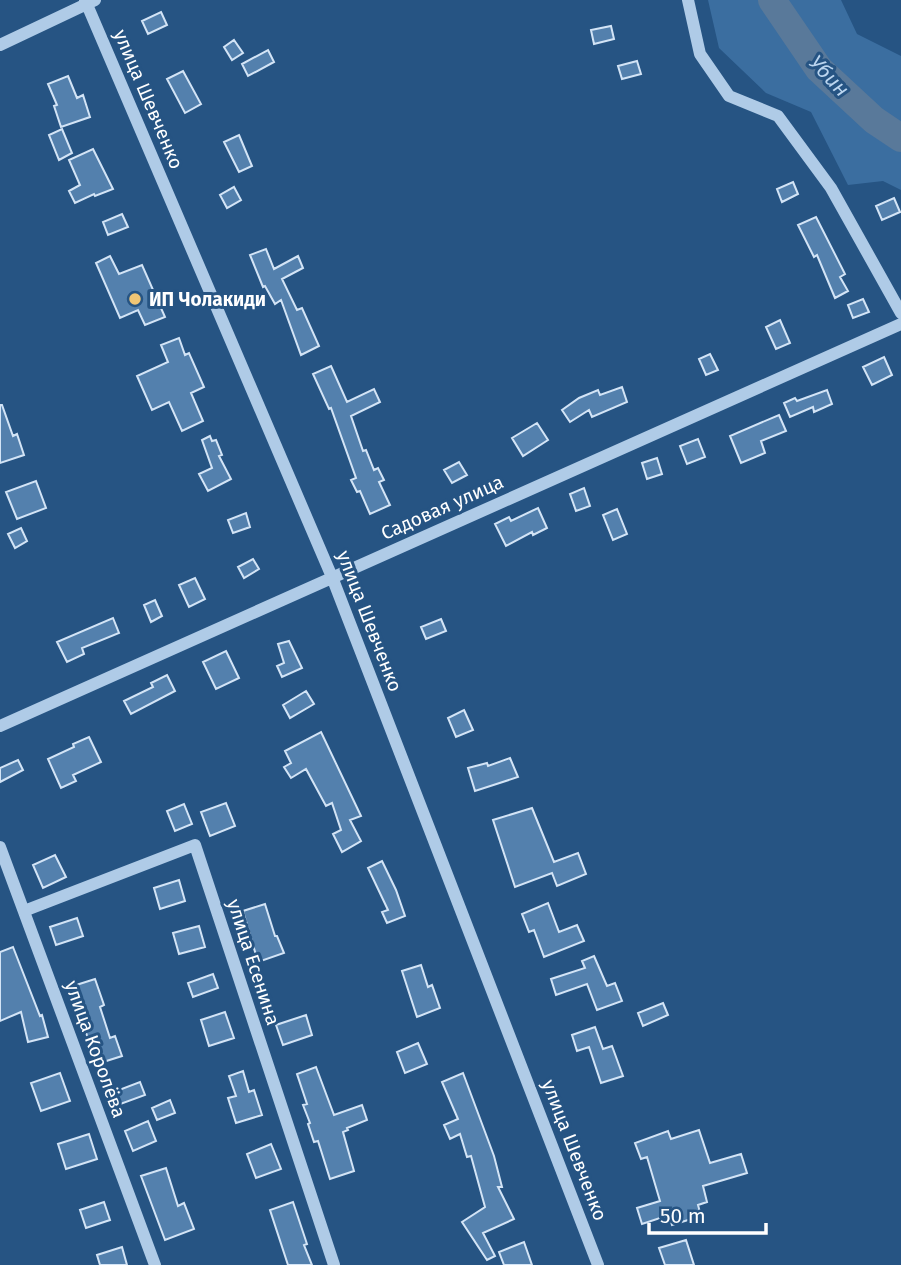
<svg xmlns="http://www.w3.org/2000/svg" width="901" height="1265" font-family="'Fira Sans',sans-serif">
	<rect width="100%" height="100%" fill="#265483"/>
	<path fill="#3b6ea0" d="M 708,0 L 841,0 L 857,34 L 901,56 L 901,190 L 883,181 L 848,185 L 811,112 L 766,93 L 719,48 Z"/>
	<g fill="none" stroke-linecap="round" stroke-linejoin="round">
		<path stroke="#59799a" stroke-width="28" d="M 772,0 L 819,69 L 874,120 L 901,138"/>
	</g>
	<path fill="#5380ad" stroke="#d3e4f6" stroke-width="2" d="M 161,12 L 167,25 L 148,34 L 142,21 Z
		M 611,26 L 614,39 L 594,44 L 591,30 Z
		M 234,40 L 243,53 L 232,60 L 224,47 Z
		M 268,50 L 274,62 L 248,76 L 242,64 Z
		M 637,61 L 641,74 L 622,79 L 618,66 Z
		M 183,71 L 201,104 L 185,113 L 167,79 Z
		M 68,76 L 77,98 L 83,95 L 90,117 L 61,127 L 54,106 L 57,105 L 48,84 Z
		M 62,129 L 72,153 L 59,160 L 49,135 Z
		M 239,135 L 252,166 L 239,172 L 224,142 Z
		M 93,149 L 113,189 L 95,196 L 94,194 L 75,203 L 69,191 L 80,185 L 69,160 Z
		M 793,182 L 798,194 L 782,202 L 777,189 Z
		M 234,187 L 241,200 L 227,208 L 220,195 Z
		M 894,198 L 900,212 L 882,220 L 876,206 Z
		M 122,214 L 128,227 L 108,235 L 103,222 Z
		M 816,217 L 845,274 L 840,277 L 848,291 L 835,298 L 817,255 L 814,257 L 798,225 Z
		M 266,249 L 274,269 L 298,256 L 303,268 L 282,279 L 297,310 L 302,308 L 319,346 L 301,355 L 281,300 L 275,304 L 265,286 L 263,287 L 250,255 Z
		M 110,256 L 119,274 L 142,265 L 165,317 L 145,325 L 138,310 L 120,318 L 96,263 Z
		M 863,299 L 869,312 L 853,318 L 848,305 Z
		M 780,320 L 790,343 L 776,349 L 766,327 Z
		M 179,338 L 185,355 L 189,353 L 204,387 L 191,393 L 203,421 L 182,431 L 169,402 L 152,410 L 137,376 L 168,362 L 161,345 Z
		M 710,354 L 718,370 L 706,375 L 699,359 Z
		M 884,357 L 892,375 L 872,385 L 863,367 Z
		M 331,366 L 347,402 L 374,389 L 380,402 L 351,416 L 363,451 L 366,450 L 374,470 L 378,468 L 384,480 L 379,482 L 390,505 L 370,514 L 360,491 L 357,492 L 351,480 L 356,478 L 331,408 L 329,409 L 313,374 Z
		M 622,387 L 627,402 L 592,417 L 589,410 L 570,422 L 562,410 L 579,398 L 598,390 L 600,395 Z
		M 827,390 L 832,404 L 814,412 L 813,407 L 790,417 L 784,403 L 795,398 L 797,401 Z
		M 0,405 L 2,405 L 13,436 L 17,434 L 24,455 L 0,463 Z
		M 779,415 L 786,431 L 761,441 L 765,453 L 741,463 L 730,436 Z
		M 537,423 L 548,440 L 523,456 L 512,438 Z
		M 210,436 L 212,441 L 216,440 L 222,455 L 219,456 L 231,479 L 208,491 L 199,474 L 212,468 L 202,440 Z
		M 698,439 L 705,457 L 687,464 L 680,446 Z
		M 657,458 L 662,474 L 647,479 L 642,463 Z
		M 459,462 L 467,475 L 452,483 L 444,470 Z
		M 36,481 L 46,508 L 17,519 L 6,492 Z
		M 584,488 L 590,506 L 576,511 L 570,494 Z
		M 538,508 L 547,528 L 533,535 L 532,532 L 506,546 L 495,524 L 509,517 L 511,521 Z
		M 617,509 L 627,534 L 613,540 L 603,515 Z
		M 246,513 L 250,527 L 233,533 L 228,520 Z
		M 21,528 L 27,541 L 15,548 L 8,534 Z
		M 253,559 L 259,569 L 244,578 L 238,567 Z
		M 195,578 L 205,599 L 189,607 L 179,585 Z
		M 155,600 L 162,616 L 151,622 L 144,605 Z
		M 113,618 L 119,633 L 82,648 L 84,654 L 67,662 L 57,642 Z
		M 441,619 L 446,631 L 426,639 L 421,627 Z
		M 289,641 L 302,668 L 282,677 L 277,666 L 284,663 L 278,644 Z
		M 226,651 L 239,678 L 216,689 L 203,662 Z
		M 167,675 L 175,691 L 131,714 L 124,701 L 153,687 L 151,683 Z
		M 306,691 L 314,704 L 290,718 L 283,705 Z
		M 464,710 L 473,730 L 456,737 L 448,718 Z
		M 321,732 L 361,816 L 350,820 L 361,841 L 342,852 L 333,834 L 341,830 L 332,803 L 326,806 L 306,769 L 291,778 L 284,767 L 291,763 L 285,751 Z
		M 89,737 L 101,762 L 73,775 L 76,781 L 61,788 L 48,759 L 74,747 L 73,744 Z
		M 510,758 L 518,777 L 475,791 L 468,768 L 487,763 L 488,766 Z
		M 18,760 L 23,770 L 0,782 L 0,768 Z
		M 226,803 L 235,826 L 210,836 L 201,812 Z
		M 184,804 L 192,824 L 175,831 L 167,811 Z
		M 532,808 L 554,862 L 578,853 L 586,874 L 557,886 L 552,873 L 515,887 L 493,820 Z
		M 55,855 L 66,877 L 43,888 L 33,865 Z
		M 382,861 L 396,890 L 405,916 L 387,923 L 382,912 L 388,910 L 368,868 Z
		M 179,880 L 185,901 L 160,909 L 154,888 Z
		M 548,903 L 559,932 L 577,925 L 584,941 L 544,957 L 534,930 L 529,932 L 522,914 Z
		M 265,904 L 275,936 L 277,936 L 284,953 L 258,962 L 243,911 Z
		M 77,918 L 83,936 L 56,945 L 50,927 Z
		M 199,926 L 205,947 L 179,954 L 173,933 Z
		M 13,947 L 40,1016 L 42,1015 L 48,1037 L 28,1042 L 21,1012 L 0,1021 L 0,952 Z
		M 594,956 L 607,986 L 615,983 L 622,1001 L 597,1010 L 587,984 L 556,995 L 551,979 L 585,968 L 582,961 Z
		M 421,965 L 428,987 L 432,985 L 440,1008 L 417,1017 L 402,971 Z
		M 213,974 L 218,988 L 193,997 L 188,983 Z
		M 95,979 L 104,1005 L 100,1007 L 110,1038 L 115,1036 L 122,1056 L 97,1064 L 70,987 Z
		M 663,1003 L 668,1015 L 643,1026 L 638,1013 Z
		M 225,1012 L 234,1038 L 209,1046 L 201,1020 Z
		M 306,1015 L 312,1035 L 283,1045 L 276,1025 Z
		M 595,1027 L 603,1049 L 612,1046 L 623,1076 L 601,1083 L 589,1047 L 577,1051 L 572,1035 Z
		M 418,1043 L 427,1064 L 405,1073 L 397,1052 Z
		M 316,1067 L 334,1115 L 362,1105 L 367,1120 L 347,1128 L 348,1130 L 343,1132 L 354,1171 L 330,1179 L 318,1141 L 314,1142 L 308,1124 L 310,1123 L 303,1105 L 307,1104 L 297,1074 Z
		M 243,1071 L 249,1092 L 254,1090 L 262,1115 L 236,1123 L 228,1098 L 236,1096 L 229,1076 Z
		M 60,1073 L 70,1101 L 41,1111 L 31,1083 Z
		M 463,1073 L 494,1156 L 502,1187 L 498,1187 L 514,1219 L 483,1233 L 495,1256 L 487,1260 L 462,1222 L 485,1207 L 471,1156 L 467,1157 L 460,1134 L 450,1139 L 444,1125 L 458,1119 L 442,1082 Z
		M 140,1082 L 145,1095 L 115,1106 L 111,1093 Z
		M 170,1100 L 175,1113 L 157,1120 L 152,1108 Z
		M 148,1121 L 156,1141 L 133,1151 L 125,1131 Z
		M 699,1130 L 710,1163 L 741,1154 L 747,1173 L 703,1186 L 707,1202 L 698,1205 L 701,1216 L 672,1225 L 669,1215 L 642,1224 L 637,1208 L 660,1201 L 647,1157 L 641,1159 L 635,1143 L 668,1131 L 671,1139 Z
		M 89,1134 L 97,1159 L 66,1169 L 58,1144 Z
		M 271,1144 L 281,1169 L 256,1178 L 247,1154 Z
		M 166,1168 L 178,1206 L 184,1203 L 194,1229 L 165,1240 L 141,1176 Z
		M 104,1202 L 110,1220 L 86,1228 L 80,1210 Z
		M 293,1202 L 307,1244 L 304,1245 L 312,1265 L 288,1265 L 270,1210 Z
		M 686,1240 L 694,1265 L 665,1265 L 659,1248 Z
		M 524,1242 L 532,1265 L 504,1265 L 499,1252 Z
		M 122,1247 L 127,1265 L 100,1265 L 97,1255 Z"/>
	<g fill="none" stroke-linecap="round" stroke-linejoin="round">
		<path stroke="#afcbe7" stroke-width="12" d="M 85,0 L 332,577 L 598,1265
			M 688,0 L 700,54 L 729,96 L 778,116 L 831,188 L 901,313
			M 0,45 L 95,0
			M 0,726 L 901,324
			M 0,847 L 155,1265
			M 24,911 L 195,845 L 334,1265"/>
	</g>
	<circle fill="#f0c675" stroke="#265483" stroke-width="2.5" cx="135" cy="299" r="7"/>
	<g text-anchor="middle" stroke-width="6" stroke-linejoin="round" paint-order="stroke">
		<g font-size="19" fill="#fff" stroke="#265483">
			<text transform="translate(149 99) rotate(67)" y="7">улица Шевченко</text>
			<text transform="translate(442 507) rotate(-24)" y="7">Садовая улица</text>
			<text transform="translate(370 621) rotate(69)" y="7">улица Шевченко</text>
			<text transform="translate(254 962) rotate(72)" y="7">улица Есенина</text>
			<text transform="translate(96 1049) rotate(70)" y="7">улица Королёва</text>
			<text transform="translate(575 1150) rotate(69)" y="7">улица Шевченко</text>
		</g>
		<g font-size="19" font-weight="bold" fill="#fff" stroke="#265483" text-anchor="start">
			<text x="149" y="306">ИП Чолакиди</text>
		</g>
		<g font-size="21" font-style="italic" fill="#bbd5ef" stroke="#265483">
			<text transform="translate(829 76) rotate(47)" y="7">Убин</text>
		</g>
	</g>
	<path d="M649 1223v10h117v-10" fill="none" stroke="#ffffff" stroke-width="3.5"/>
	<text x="660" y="1223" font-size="21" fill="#ffffff" stroke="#265483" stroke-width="5" paint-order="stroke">50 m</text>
</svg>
